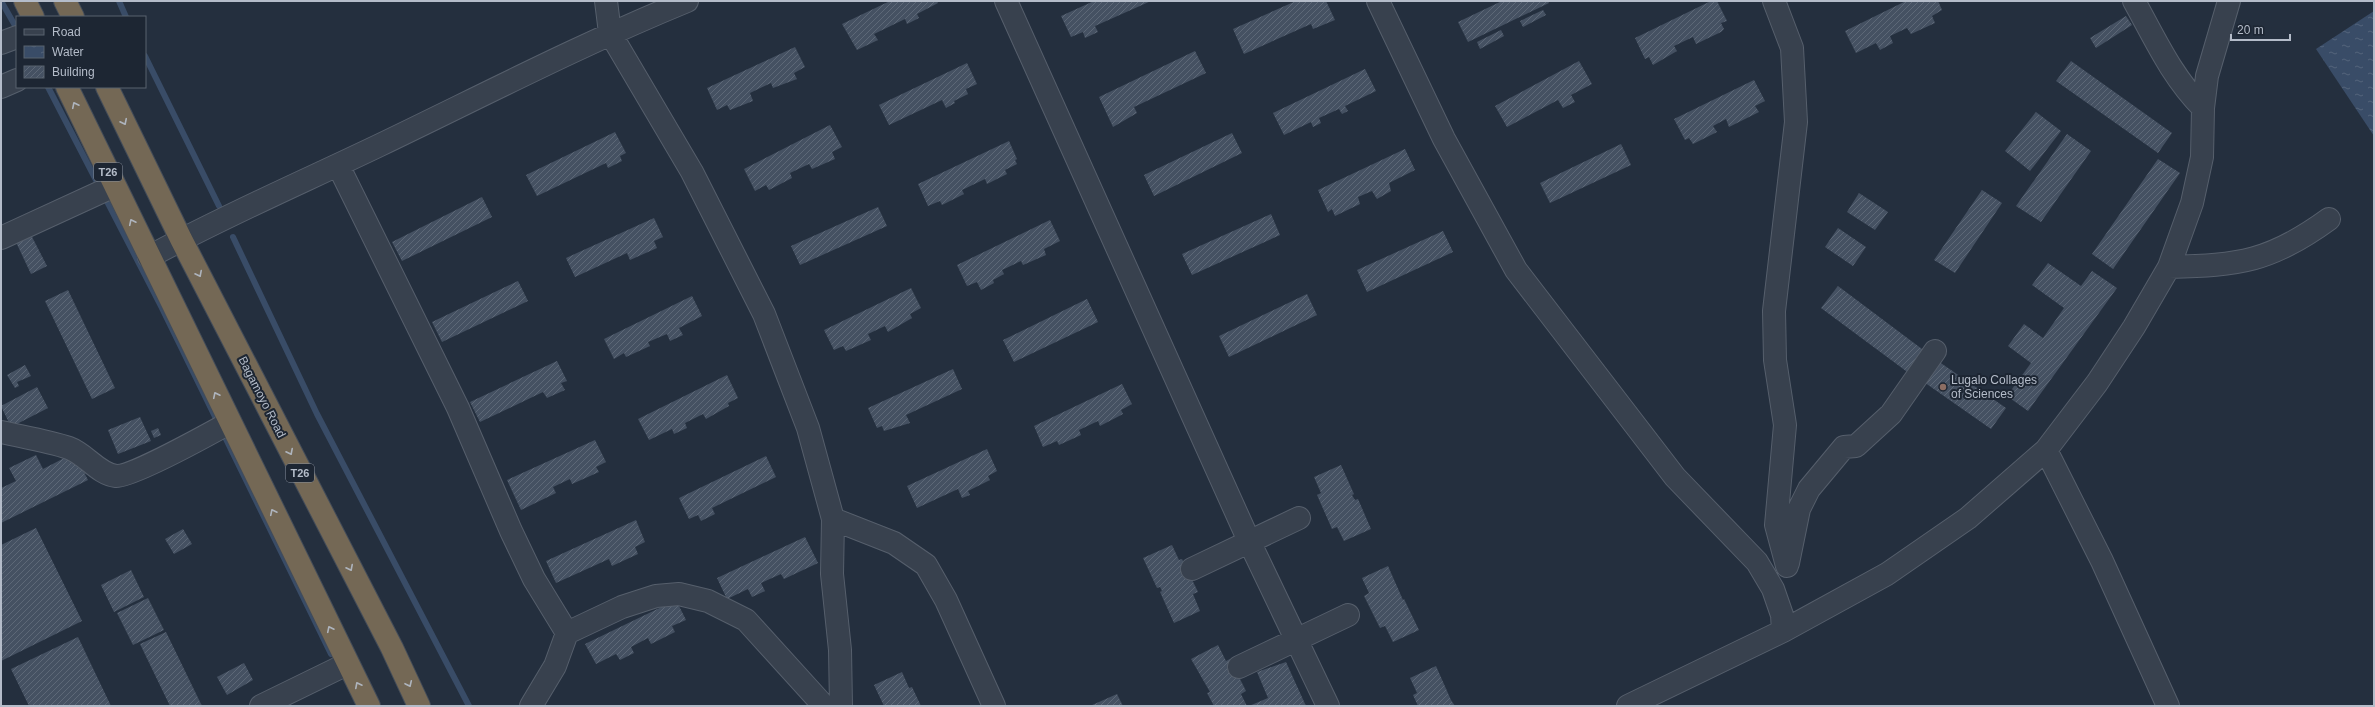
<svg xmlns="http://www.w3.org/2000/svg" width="2375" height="707" font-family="Arial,sans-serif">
	<defs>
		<pattern id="water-ripples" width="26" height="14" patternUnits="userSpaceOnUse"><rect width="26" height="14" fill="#394c67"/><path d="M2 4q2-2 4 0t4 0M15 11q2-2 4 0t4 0" fill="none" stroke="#53647b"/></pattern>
		<pattern id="building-hatch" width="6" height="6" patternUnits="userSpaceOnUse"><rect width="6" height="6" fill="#455162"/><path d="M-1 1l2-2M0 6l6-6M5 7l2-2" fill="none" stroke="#5d6877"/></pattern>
	</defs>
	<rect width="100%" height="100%" fill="#242f3e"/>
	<path fill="url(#water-ripples)" d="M 2374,11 L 2374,136 L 2316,49 Z"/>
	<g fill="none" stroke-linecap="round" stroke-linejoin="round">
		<path stroke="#394c67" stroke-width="6" d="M 1,1 L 17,29
			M 119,1 L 126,17
			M 145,56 L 219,206
			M 48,87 L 161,306 L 331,654
			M 233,237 L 317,414 L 469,706"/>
	</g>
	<path fill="url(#building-hatch)" d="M 890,1 L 937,1 L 938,3 L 917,14 L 919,18 L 907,24 L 905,19 L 874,34 L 878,40 L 857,50 L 842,24 Z
		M 1094,1 L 1151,1 L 1095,26 L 1098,32 L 1085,38 L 1083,32 L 1071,37 L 1061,16 Z
		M 1296,1 L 1326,1 L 1335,20 L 1313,29 L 1311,24 L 1244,54 L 1233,29 Z
		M 1502,1 L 1548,1 L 1549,3 L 1468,42 L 1458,22 Z
		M 1711,1 L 1717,1 L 1727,21 L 1721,23 L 1724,29 L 1721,32 L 1696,44 L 1693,37 L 1674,46 L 1677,51 L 1653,65 L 1649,57 L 1645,59 L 1635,38 Z
		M 1906,1 L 1938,1 L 1942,10 L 1932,16 L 1935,23 L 1911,34 L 1907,28 L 1890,36 L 1893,43 L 1880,50 L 1876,43 L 1856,53 L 1845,31 Z
		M 1543,10 L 1546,15 L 1523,27 L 1520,21 Z
		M 2126,16 L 2132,25 L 2096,48 L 2090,38 Z
		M 1501,30 L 1504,36 L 1480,49 L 1477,42 Z
		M 795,47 L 805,67 L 794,73 L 797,79 L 773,88 L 771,83 L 750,93 L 753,101 L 730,110 L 727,105 L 717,110 L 707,88 Z
		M 1195,51 L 1206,73 L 1134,107 L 1137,113 L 1113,127 L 1099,97 Z
		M 1579,61 L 1592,84 L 1571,95 L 1575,102 L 1563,108 L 1558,100 L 1507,127 L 1495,106 Z
		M 2071,61 L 2172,133 L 2158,153 L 2056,81 Z
		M 967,63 L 977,84 L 966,89 L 968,94 L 954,101 L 955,103 L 946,108 L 942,100 L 889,125 L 879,105 Z
		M 1365,69 L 1376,91 L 1345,106 L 1348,111 L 1342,114 L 1339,109 L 1319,118 L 1321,123 L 1313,127 L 1311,122 L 1284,135 L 1273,113 Z
		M 1754,80 L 1765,101 L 1755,106 L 1759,112 L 1729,127 L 1726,119 L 1713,126 L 1717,132 L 1693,144 L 1689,138 L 1685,140 L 1674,119 Z
		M 2036,112 L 2061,131 L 2030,171 L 2005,151 Z
		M 830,125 L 842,147 L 832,152 L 835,159 L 812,169 L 809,164 L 790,173 L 792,178 L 769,190 L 766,185 L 755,191 L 744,169 Z
		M 615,132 L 626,153 L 620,156 L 622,161 L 608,168 L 606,163 L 537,196 L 526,175 Z
		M 1232,133 L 1242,153 L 1154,196 L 1144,175 Z
		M 2067,134 L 2091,151 L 2041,222 L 2016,206 Z
		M 1009,141 L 1017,159 L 1015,160 L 1017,164 L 1005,170 L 1007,174 L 987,184 L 985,179 L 962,190 L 964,194 L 942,205 L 940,201 L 928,206 L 918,184 Z
		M 1621,144 L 1631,165 L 1550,203 L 1540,183 Z
		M 1405,149 L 1415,170 L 1389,183 L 1391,191 L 1377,199 L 1372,191 L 1358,197 L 1360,204 L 1335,216 L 1332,209 L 1328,212 L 1318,190 Z
		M 2158,159 L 2180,173 L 2113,269 L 2092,254 Z
		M 1982,190 L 2002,203 L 1955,273 L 1934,260 Z
		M 1859,193 L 1888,212 L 1875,230 L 1847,212 Z
		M 482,197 L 492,217 L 402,261 L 392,242 Z
		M 878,207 L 887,226 L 800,265 L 791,246 Z
		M 1271,214 L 1280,235 L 1192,275 L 1182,254 Z
		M 654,218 L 663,237 L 654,241 L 657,248 L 630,260 L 627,253 L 575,277 L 566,258 Z
		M 1050,220 L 1060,241 L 1044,249 L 1046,255 L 1023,265 L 1021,261 L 1002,270 L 1004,274 L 993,280 L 994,283 L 981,290 L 977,282 L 967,286 L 957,265 Z
		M 1838,228 L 1866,247 L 1853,266 L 1825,247 Z
		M 29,231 L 47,266 L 31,274 L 14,238 Z
		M 1443,231 L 1453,252 L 1367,292 L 1357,270 Z
		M 2048,263 L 2081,286 L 2092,271 L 2117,288 L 2028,411 L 2007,396 L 2031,363 L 2008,346 L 2024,324 L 2043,338 L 2064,308 L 2032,285 Z
		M 518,281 L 528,301 L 442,342 L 432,322 Z
		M 1838,286 L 1926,352 L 1910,374 L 1821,308 Z
		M 911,288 L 921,308 L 910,314 L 912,318 L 888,332 L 885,326 L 868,334 L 871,340 L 846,351 L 843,346 L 834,350 L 824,330 Z
		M 68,290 L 115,388 L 92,399 L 45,301 Z
		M 1307,294 L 1317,315 L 1229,357 L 1219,336 Z
		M 692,296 L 702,316 L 679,328 L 683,335 L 670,341 L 667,334 L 648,342 L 650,346 L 626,357 L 624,353 L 614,359 L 604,339 Z
		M 1087,299 L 1098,322 L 1014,362 L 1003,340 Z
		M 1935,359 L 2006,408 L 1991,429 L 1921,380 Z
		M 557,361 L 567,381 L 561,383 L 565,390 L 547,398 L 543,392 L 480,422 L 470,402 Z
		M 25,365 L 31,376 L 17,382 L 19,386 L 15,388 L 7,375 Z
		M 953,369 L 962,389 L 906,415 L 910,423 L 884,431 L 882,426 L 877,428 L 868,408 Z
		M 727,375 L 738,398 L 728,403 L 729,406 L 706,419 L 703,414 L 685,423 L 687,428 L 674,434 L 672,429 L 649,440 L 638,419 Z
		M 1122,384 L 1132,404 L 1121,410 L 1123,414 L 1100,426 L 1098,421 L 1079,430 L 1081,435 L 1059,445 L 1057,441 L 1043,447 L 1034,426 Z
		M 37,387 L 48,408 L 11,427 L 1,406 Z
		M 140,417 L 151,441 L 118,454 L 108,430 Z
		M 158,428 L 161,435 L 154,438 L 151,431 Z
		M 595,440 L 606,462 L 596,467 L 599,472 L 572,484 L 570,479 L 553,487 L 556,493 L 521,510 L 507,480 Z
		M 987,449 L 997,471 L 988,476 L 990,480 L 968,491 L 970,495 L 962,498 L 958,489 L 917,508 L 907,486 Z
		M 74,453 L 88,480 L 1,523 L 1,488 L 16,481 L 9,468 L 36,455 L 43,469 Z
		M 766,456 L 776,477 L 712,508 L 715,514 L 701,521 L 698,515 L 689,519 L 679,498 Z
		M 1341,465 L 1354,494 L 1352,495 L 1355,500 L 1358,499 L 1371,529 L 1344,541 L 1337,527 L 1332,529 L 1317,495 L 1321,493 L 1314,477 Z
		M 636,520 L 645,542 L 635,547 L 638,554 L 612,566 L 609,559 L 556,583 L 546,561 Z
		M 36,528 L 82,621 L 1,661 L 1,545 Z
		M 183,529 L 192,544 L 174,554 L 165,539 Z
		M 805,537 L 818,563 L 784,579 L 781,574 L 761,583 L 765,591 L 752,597 L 748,589 L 727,599 L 717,578 Z
		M 1172,545 L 1179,560 L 1182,559 L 1198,592 L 1193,594 L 1200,611 L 1174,623 L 1160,592 L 1162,591 L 1160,587 L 1157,588 L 1143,558 Z
		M 1388,566 L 1403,600 L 1404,599 L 1419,630 L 1393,642 L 1385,626 L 1380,628 L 1364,596 L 1369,593 L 1362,578 Z
		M 131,570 L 144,597 L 114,612 L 101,585 Z
		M 148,598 L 164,630 L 133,645 L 117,613 Z
		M 676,600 L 686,620 L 672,626 L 675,632 L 651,644 L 648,638 L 631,647 L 634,653 L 620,660 L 616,654 L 596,664 L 585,644 Z
		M 166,632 L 202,706 L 170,706 L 140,644 Z
		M 78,637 L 111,706 L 29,706 L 11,669 Z
		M 1218,645 L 1226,661 L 1230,659 L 1246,691 L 1241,694 L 1247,706 L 1214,706 L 1207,693 L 1210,692 L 1191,659 Z
		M 1286,662 L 1306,706 L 1249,706 L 1268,698 L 1257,672 Z
		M 244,663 L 253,680 L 227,695 L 217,677 Z
		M 1436,666 L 1451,700 L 1455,706 L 1418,706 L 1413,695 L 1417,693 L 1410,678 Z
		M 902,672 L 909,688 L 912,687 L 921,706 L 884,706 L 874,685 Z
		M 1117,694 L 1123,706 L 1090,706 Z"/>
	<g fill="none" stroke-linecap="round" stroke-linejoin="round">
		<g stroke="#565f6c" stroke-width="24">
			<path id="minor" d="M 606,1 L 610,33 L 692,172 L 764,314 L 808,428 L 833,519 L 832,574 L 840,650 L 841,706
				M 1006,1 L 1249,541 L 1328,706
				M 1378,1 L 1444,139 L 1516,270 L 1675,477 L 1757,562 L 1773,589 L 1782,615 L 1783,631
				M 1774,1 L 1792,48 L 1796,122 L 1774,311 L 1775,360 L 1785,425 L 1776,525 L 1787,566
				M 2134,1 C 2155,39 2172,77 2203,108
				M 1,43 L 17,37
				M 1,87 L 17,80
				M 338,165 L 458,408 L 511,531 L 534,579 L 567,633 L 555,666 L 531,706
				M 1,238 L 114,186
				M 149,257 C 224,216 303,182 380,145 C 482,96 582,44 687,1
				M 2169,267 C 2240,265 2270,262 2329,219
				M 1,432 C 23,437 48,441 69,448 C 86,454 98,474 116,476 C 132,477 211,433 229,423
				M 2046,450 L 2102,561 L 2168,706
				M 833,519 L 894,543 L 926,565 L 946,600 L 994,706
				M 1788,563 L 1799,509 L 1809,489 L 1844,447 L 1856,446 L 1891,414 L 1935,351
				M 1192,569 L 1299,518
				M 567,633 L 622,607 L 656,596 L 679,594 L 708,601 L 746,620 L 824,706
				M 1239,667 L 1348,615
				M 261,706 L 347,664
				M 1628,706 L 1783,631 L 1887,574 L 1968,518 L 2046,450 L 2097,383 L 2134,327 L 2169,267 L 2192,203 L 2202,157 L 2203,108 L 2207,76 L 2229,1"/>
		</g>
		<g stroke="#434c59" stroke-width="24">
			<path id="highway" d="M 25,1 L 33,17
				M 65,1 L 73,17
				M 67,87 L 369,706
				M 107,87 L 181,239 L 392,648 L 419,706"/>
		</g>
		<use href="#minor" stroke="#38414e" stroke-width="22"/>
		<use href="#highway" stroke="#746855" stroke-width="22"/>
	</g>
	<defs><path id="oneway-chevron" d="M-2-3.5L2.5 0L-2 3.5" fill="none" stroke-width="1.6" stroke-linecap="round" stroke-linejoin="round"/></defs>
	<g stroke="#aeb4bd">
		<use href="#oneway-chevron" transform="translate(75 105) rotate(-116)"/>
		<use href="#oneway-chevron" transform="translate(124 122) rotate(64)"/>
		<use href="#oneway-chevron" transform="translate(132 222) rotate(-116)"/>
		<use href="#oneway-chevron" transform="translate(199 274) rotate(63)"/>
		<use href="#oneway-chevron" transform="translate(216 395) rotate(-116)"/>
		<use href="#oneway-chevron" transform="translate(290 452) rotate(63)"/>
		<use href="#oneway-chevron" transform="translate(273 512) rotate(-116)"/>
		<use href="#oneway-chevron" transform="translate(350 568) rotate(63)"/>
		<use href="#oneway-chevron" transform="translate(330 629) rotate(-116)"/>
		<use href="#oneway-chevron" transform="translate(409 684) rotate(65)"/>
		<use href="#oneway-chevron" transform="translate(358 685) rotate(-117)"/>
	</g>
	<circle fill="#8d6e63" stroke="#1d2633" stroke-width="1.5" cx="1943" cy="387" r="4"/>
	<g text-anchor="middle" stroke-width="4" stroke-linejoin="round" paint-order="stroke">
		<g fill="#1d2633" stroke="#878f9c" stroke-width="1">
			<rect x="94" y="163" width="28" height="18" rx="3"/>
			<rect x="286" y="464" width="28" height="18" rx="3"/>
		</g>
		<g font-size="11" font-weight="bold" fill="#b4bcc9">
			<text x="108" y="176">T26</text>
			<text x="300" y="477">T26</text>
		</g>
		<g font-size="12" fill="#b4bcc9" stroke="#1d2633" text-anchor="start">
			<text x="1951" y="384">Lugalo Collages<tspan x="1951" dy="14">of Sciences</tspan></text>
		</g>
		<g font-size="12" fill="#b4bcc9" stroke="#1d2633">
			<text transform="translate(262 397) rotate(63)" y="4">Bagamoyo Road</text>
		</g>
	</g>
	<rect width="2375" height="707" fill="none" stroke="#b4bcc9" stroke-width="4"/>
	<rect x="16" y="16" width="130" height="72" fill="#1d2633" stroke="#59626f"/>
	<rect x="24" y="29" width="20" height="6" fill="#38414e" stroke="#59626f"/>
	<text x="52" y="36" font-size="12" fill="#b4bcc9">Road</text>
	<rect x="24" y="46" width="20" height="12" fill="url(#water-ripples)" stroke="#59626f"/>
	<text x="52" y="56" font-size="12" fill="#b4bcc9">Water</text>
	<rect x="24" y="66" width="20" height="12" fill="url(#building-hatch)" stroke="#59626f"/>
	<text x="52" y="76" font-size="12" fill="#b4bcc9">Building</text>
	<path d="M2231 34v6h59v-6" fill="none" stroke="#b4bcc9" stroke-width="2"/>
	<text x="2237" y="34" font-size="12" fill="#b4bcc9" stroke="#1d2633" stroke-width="3" paint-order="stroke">20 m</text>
</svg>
